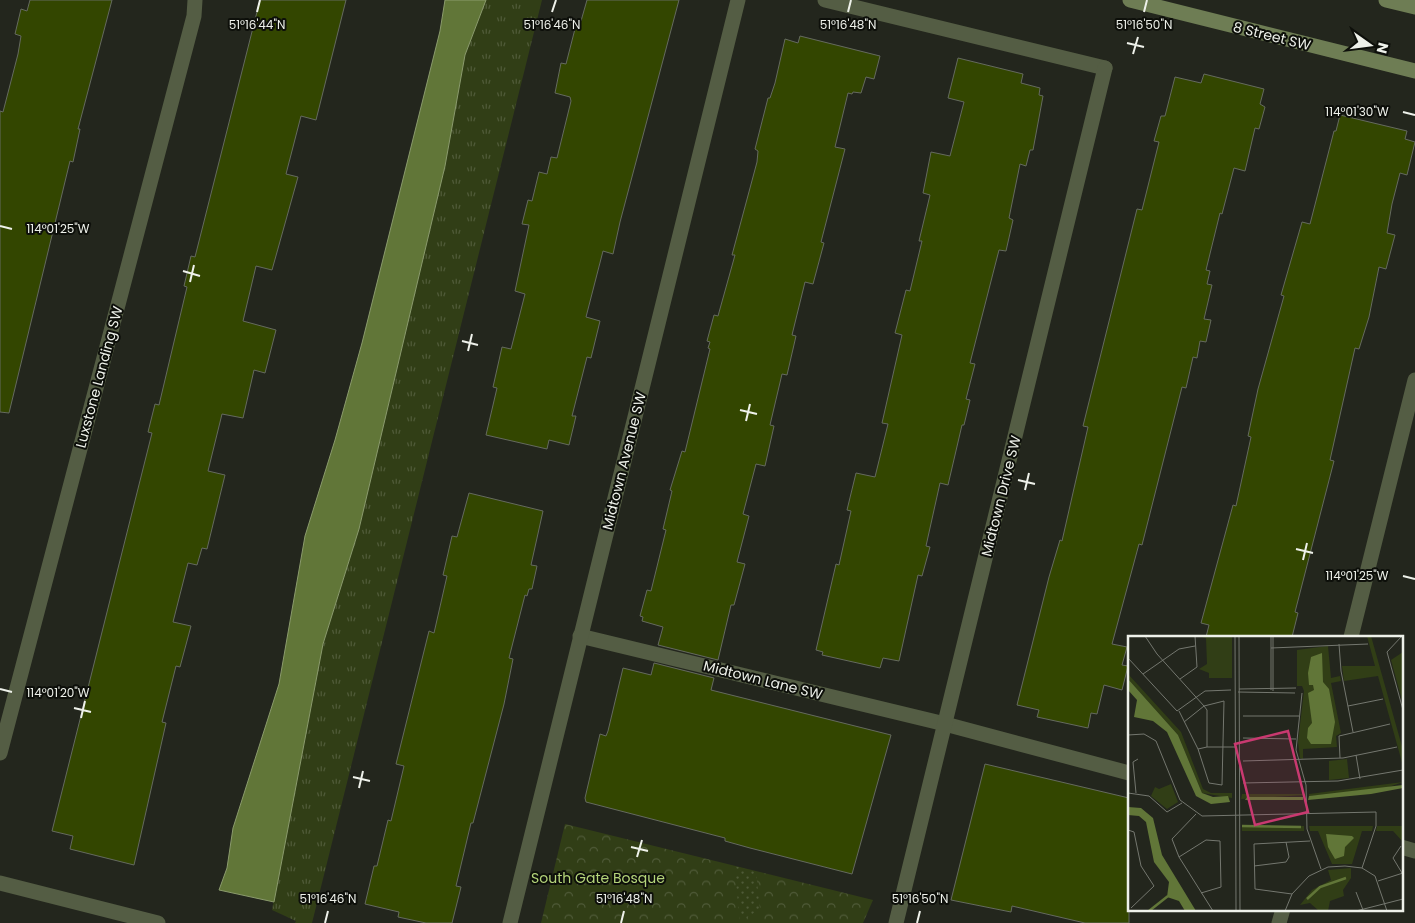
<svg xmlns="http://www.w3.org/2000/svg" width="1415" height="923" font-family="Poppins,sans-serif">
	<defs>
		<pattern id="grass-tufts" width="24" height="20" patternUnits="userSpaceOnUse" patternTransform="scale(1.25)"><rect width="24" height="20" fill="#313e16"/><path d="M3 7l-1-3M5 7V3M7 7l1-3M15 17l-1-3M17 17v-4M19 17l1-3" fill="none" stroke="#4f5a38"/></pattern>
		<pattern id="park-crowns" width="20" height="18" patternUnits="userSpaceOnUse" patternTransform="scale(1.25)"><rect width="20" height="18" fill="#313e16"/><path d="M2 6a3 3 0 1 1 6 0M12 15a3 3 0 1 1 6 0" fill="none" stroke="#4f5a38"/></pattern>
		<pattern id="garden-dots" width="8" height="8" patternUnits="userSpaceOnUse" patternTransform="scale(1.25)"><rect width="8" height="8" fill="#313e16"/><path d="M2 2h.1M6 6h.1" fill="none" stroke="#4f5a38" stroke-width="1.8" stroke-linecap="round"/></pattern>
	</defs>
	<rect width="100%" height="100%" fill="#23261d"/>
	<path fill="url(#grass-tufts)" d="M 486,0 L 542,0 L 312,923 L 295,923 L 296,921 L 272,910 L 323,644 L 359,529 L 445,166 L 465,55 Z"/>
	<path fill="url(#park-crowns)" d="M 565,824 L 873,900 L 863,923 L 541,923 Z"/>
	<path fill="url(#garden-dots)" d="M 734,866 L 756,872 L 760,909 L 740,922 Z"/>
	<path fill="#617638" stroke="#8b9b6d" d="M 445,0 L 486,0 L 465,55 L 445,166 L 359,529 L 323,644 L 274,902 L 219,890 L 227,868 L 233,828 L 279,684 L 305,536 L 335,440 L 362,343 L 440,31 Z"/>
	<path fill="#334600" stroke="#656a5f" d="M 30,0 L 112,0 L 78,129 L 80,129 L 73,162 L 70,161 L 9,413 L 0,412 L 0,111 L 3,112 L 18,54 L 21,36 L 15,34 L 21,9 L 27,11 Z
		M 260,0 L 346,0 L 316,120 L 301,116 L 286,174 L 298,177 L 272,270 L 256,266 L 243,321 L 276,330 L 265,373 L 254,370 L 243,418 L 222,414 L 208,471 L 225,475 L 207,549 L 202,548 L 197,565 L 188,563 L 173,622 L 191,626 L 180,667 L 176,666 L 162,722 L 166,723 L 134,865 L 70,849 L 73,836 L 52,831 L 152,433 L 148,432 L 155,404 L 159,405 L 187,287 L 184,286 L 191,256 L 195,257 Z
		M 587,0 L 679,0 L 620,222 L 613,254 L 603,251 L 586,317 L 600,321 L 591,358 L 587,357 L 572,416 L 576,416 L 569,445 L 549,440 L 547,449 L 486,435 L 497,388 L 493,387 L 502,347 L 511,349 L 525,294 L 515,291 L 529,225 L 522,224 L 528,200 L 532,201 L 539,172 L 547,174 L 551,157 L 557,158 L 571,101 L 570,97 L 555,93 L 561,63 L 566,64 L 577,21 L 581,21 Z
		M 800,36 L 880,56 L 874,79 L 866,77 L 861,93 L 853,92 L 852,94 L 848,93 L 835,147 L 845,149 L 821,242 L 824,243 L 813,284 L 805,282 L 792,335 L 796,336 L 787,375 L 782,374 L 770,425 L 774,426 L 765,466 L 756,464 L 743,514 L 749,516 L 737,562 L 745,564 L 734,605 L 731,605 L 718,660 L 658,645 L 663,627 L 642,621 L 643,617 L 640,616 L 647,590 L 651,591 L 666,530 L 663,529 L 672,491 L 670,490 L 682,451 L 685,452 L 710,349 L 708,348 L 710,342 L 707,341 L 714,315 L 718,316 L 735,255 L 732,255 L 757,162 L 758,151 L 755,149 L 768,98 L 770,98 L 775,83 L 785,39 L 798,43 Z
		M 958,58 L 1023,74 L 1021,83 L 1040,88 L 1039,95 L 1043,96 L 1033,150 L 1030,150 L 1026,166 L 1020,164 L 1009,218 L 1013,220 L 1006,251 L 999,250 L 970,363 L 975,364 L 966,399 L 970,400 L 964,425 L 962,425 L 948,485 L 940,483 L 926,546 L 930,547 L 922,576 L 918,575 L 899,661 L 883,658 L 880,668 L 822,655 L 823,652 L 816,650 L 836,564 L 839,565 L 851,511 L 847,510 L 856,473 L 875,477 L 888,424 L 882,423 L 902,335 L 895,333 L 906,290 L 910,291 L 922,241 L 919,241 L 930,195 L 923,193 L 931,152 L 950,156 L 964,102 L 948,98 Z
		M 1204,74 L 1264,89 L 1260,104 L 1265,107 L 1259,129 L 1255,128 L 1245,171 L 1234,168 L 1222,214 L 1220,213 L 1206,270 L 1210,271 L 1207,284 L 1212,285 L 1204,319 L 1211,320 L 1206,342 L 1200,341 L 1197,358 L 1193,357 L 1186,388 L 1182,387 L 1142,545 L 1139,544 L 1112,644 L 1127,647 L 1122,665 L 1128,666 L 1122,690 L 1104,685 L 1097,714 L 1091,713 L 1088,728 L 1037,717 L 1039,710 L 1017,705 L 1049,577 L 1060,540 L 1062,541 L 1088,427 L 1083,426 L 1137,209 L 1142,210 L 1159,142 L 1154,141 L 1161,116 L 1165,116 L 1175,77 L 1201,83 Z
		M 1340,115 L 1407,131 L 1405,139 L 1415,142 L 1407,175 L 1400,173 L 1392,204 L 1387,233 L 1395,235 L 1386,269 L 1379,267 L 1369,317 L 1359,349 L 1355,348 L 1330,460 L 1334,461 L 1295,612 L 1298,613 L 1292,637 L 1206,637 L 1209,625 L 1201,623 L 1233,505 L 1236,506 L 1251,437 L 1248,436 L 1258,389 L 1284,296 L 1281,295 L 1302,222 L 1310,224 L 1334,131 L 1336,131 Z
		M 469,493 L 543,511 L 531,565 L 537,566 L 532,589 L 529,589 L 527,596 L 525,595 L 509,658 L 513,659 L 504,704 L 473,823 L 471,823 L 456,886 L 461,887 L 452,923 L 426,923 L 398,917 L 399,912 L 365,904 L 374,866 L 377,866 L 388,820 L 391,821 L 404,766 L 396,764 L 429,631 L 434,633 L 447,576 L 443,575 L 452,536 L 457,537 Z
		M 654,663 L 714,678 L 711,690 L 891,735 L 852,874 L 750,848 L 725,841 L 725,838 L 586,802 L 585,798 L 600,734 L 606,736 L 608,731 L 623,668 L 651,675 Z
		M 985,764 L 1129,798 L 1129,923 L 1085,923 L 1012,906 L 1011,912 L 951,900 Z"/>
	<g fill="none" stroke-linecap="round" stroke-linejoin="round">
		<path stroke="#545d44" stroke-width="15" d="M 825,0 L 1105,68
			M 580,636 L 945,724 L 1129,773
			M 1401,847 L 1415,851"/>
		<path stroke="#545d44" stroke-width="15" d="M 1351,637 L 1415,380
			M 0,753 L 194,16 L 195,0
			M 0,883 L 158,923
			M 510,923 L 738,0
			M 896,923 L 1105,68
			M 1279,923 L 1283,909"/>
		<path stroke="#6e7d54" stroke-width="15" d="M 1130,0 L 1415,71
			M 1386,0 L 1415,7"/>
	</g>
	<path fill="none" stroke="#eef1ea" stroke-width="2" d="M 257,12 L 260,0M 552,12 L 556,0M 848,12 L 851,0M 1144,12 L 1147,0M 1127,43 L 1144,47M 1133,54 L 1138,37M 1403,112 L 1415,115M 0,226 L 12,229M 183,271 L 200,276M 190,282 L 194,265M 462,341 L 478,345M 468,351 L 472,334M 740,410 L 757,414M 746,421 L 750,404M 1018,480 L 1035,484M 1025,490 L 1029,473M 1296,549 L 1313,553M 1303,560 L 1307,543M 1403,576 L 1415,579M 0,689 L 12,692M 74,708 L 91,712M 81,718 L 85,701M 353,777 L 370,781M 359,788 L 363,771M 631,847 L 648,851M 637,857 L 642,840M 325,923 L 328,911M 621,923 L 624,911M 917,923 L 920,911"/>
	<g text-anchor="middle" stroke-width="4" stroke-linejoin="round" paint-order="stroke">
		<g font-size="14" fill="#eef1ea" stroke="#0d0f0a">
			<text transform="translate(1272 36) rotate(14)" y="5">8 Street SW</text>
			<text transform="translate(99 377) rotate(-75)" y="5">Luxstone Landing SW</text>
			<text transform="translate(624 461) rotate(-76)" y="5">Midtown Avenue SW</text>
			<text transform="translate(1001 496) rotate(-76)" y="5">Midtown Drive SW</text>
			<text transform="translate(763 680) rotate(14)" y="5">Midtown Lane SW</text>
		</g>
		<g font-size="14" fill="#b4d47a" stroke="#0d0f0a">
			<text x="598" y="883">South Gate Bosque</text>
		</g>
	</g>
	<g transform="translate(1128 636)">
		<rect width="275" height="275" fill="#23261d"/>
		<path d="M 275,146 L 255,153 L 181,160 L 181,158 ZM 114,158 L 176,158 L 177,159 L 113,163 Z" fill="#313e16"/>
		<path d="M 69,0 L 104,0 L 104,42 L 81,42 L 81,37 L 71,33 L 79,28 L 78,2 ZM 239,0 L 243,0 L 275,114 L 275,130 L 250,40 L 216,45 L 214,30 L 247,30 ZM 200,10 L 203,42 L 212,40 L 213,45 L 203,47 L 213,97 L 208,100 L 209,111 L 175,113 L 175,123 L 172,122 L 170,106 L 176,55 L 174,50 L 169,50 L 169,14 ZM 275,16 L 275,68 L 263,24 ZM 0,38 L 53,96 L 75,153 L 83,157 L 104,157 L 104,162 L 74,157 L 50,99 L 0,43 ZM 219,123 L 221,142 L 201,144 L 201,125 ZM 43,148 L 50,166 L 39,173 L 23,160 L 27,151 L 31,153 ZM 114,190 L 176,190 L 176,195 L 114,195 ZM 181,190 L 245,190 L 244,195 L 234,195 L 224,228 L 204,228 L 190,195 L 182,195 ZM 249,190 L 275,190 L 275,206 L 265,195 L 248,195 ZM 223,232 L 223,242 L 215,254 L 216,260 L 202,265 L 200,275 L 191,275 L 182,267 L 172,269 L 184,254 L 203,244 L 200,234 Z" fill="#313e16"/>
		<path d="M 194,17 L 195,46 L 201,53 L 207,86 L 203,108 L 183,108 L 179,102 L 180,92 L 184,87 L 180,57 L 186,54 L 185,49 L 181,49 L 180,37 L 183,21 ZM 0,43 L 50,99 L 74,157 L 85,161 L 100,160 L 102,166 L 83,168 L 68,160 L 39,96 L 25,85 L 6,81 L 9,64 L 0,54 ZM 275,149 L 275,152 L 243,158 L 180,164 L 181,160 ZM 119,161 L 175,161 L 175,164 L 117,164 ZM 0,171 L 13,172 L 25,182 L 34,219 L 68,275 L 57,275 L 51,265 L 39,261 L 41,246 L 26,226 L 18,186 L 11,180 L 0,179 ZM 198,198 L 224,200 L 226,202 L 217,211 L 216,220 L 207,223 L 200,211 Z" fill="#617638"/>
		<path fill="none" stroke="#617638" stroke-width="2.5" d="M 114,190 L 173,191M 179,263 L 192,251 L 218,242M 21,275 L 40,260"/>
		<path fill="none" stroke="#74776f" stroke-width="1" d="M 17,0 L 29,18 L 76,70 L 96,65 L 94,149 L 81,147 L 70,113M 107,0 L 108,275M 111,0 L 112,275M 274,0 L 259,16 L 275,74M 211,8 L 213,35 L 225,96M 143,12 L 240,8M 0,22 L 49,75 L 77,55 L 103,54M 15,38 L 51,13 L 67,10M 52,43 L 69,31 L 67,0M 111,53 L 168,52M 143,54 L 143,0M 145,55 L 145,0M 110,56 L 167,57M 174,57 L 168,114 L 178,149 L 179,193 L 193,233M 220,70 L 255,63M 51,75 L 70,113 L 79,111M 115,80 L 171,80M 56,86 L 76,70 L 79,74 L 79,111 L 107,111M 0,99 L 16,98 L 28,105 L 52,164 L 74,180 L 248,176 L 248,190 L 234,232M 115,102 L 168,103M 228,119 L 232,143M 212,122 L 211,100 L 262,88M 115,125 L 215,122 L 269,111M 115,147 L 210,145 L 275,134M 0,157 L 21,160 L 39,176 L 54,167M 8,157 L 5,126 L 10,123M 68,178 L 44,203 L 51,221 L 85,275M 0,194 L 6,196 L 13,230 L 26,250 L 3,272M 273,210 L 265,222 L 274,237M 51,221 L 78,204 L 92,205 L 93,251 L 73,257M 126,230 L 158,226 L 161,221 L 158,206M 250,245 L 275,237M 228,256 L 235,274M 164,258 L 127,253 L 126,208 L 182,205M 157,275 L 164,258 L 181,240 L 200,231 L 217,230 L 234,232 L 247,240 L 259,275M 228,275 L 275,263"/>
		<path fill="#c93970" fill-opacity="0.15" stroke="#c93970" stroke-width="2.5" d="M 160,95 L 180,176 L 127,189 L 107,108 Z"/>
		<rect width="275" height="275" fill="none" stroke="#eef1ea" stroke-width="2.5"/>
	</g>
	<g font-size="12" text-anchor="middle" fill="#eef1ea" stroke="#0d0f0a" stroke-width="4" stroke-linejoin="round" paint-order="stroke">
		<text x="257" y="29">51°16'44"N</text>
		<text x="552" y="29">51°16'46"N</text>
		<text x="848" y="29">51°16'48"N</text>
		<text x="1144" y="29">51°16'50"N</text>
		<text x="1357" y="116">114°01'30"W</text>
		<text x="58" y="233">114°01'25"W</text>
		<text x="1357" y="580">114°01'25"W</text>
		<text x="58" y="697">114°01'20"W</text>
		<text x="328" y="903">51°16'46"N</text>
		<text x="624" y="903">51°16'48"N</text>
		<text x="920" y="903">51°16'50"N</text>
	</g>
	<g transform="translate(1370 45) rotate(104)" stroke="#0d0f0a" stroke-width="4" paint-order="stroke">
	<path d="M0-4L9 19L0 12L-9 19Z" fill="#eef1ea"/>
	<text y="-8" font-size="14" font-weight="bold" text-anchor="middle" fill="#eef1ea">N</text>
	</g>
</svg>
